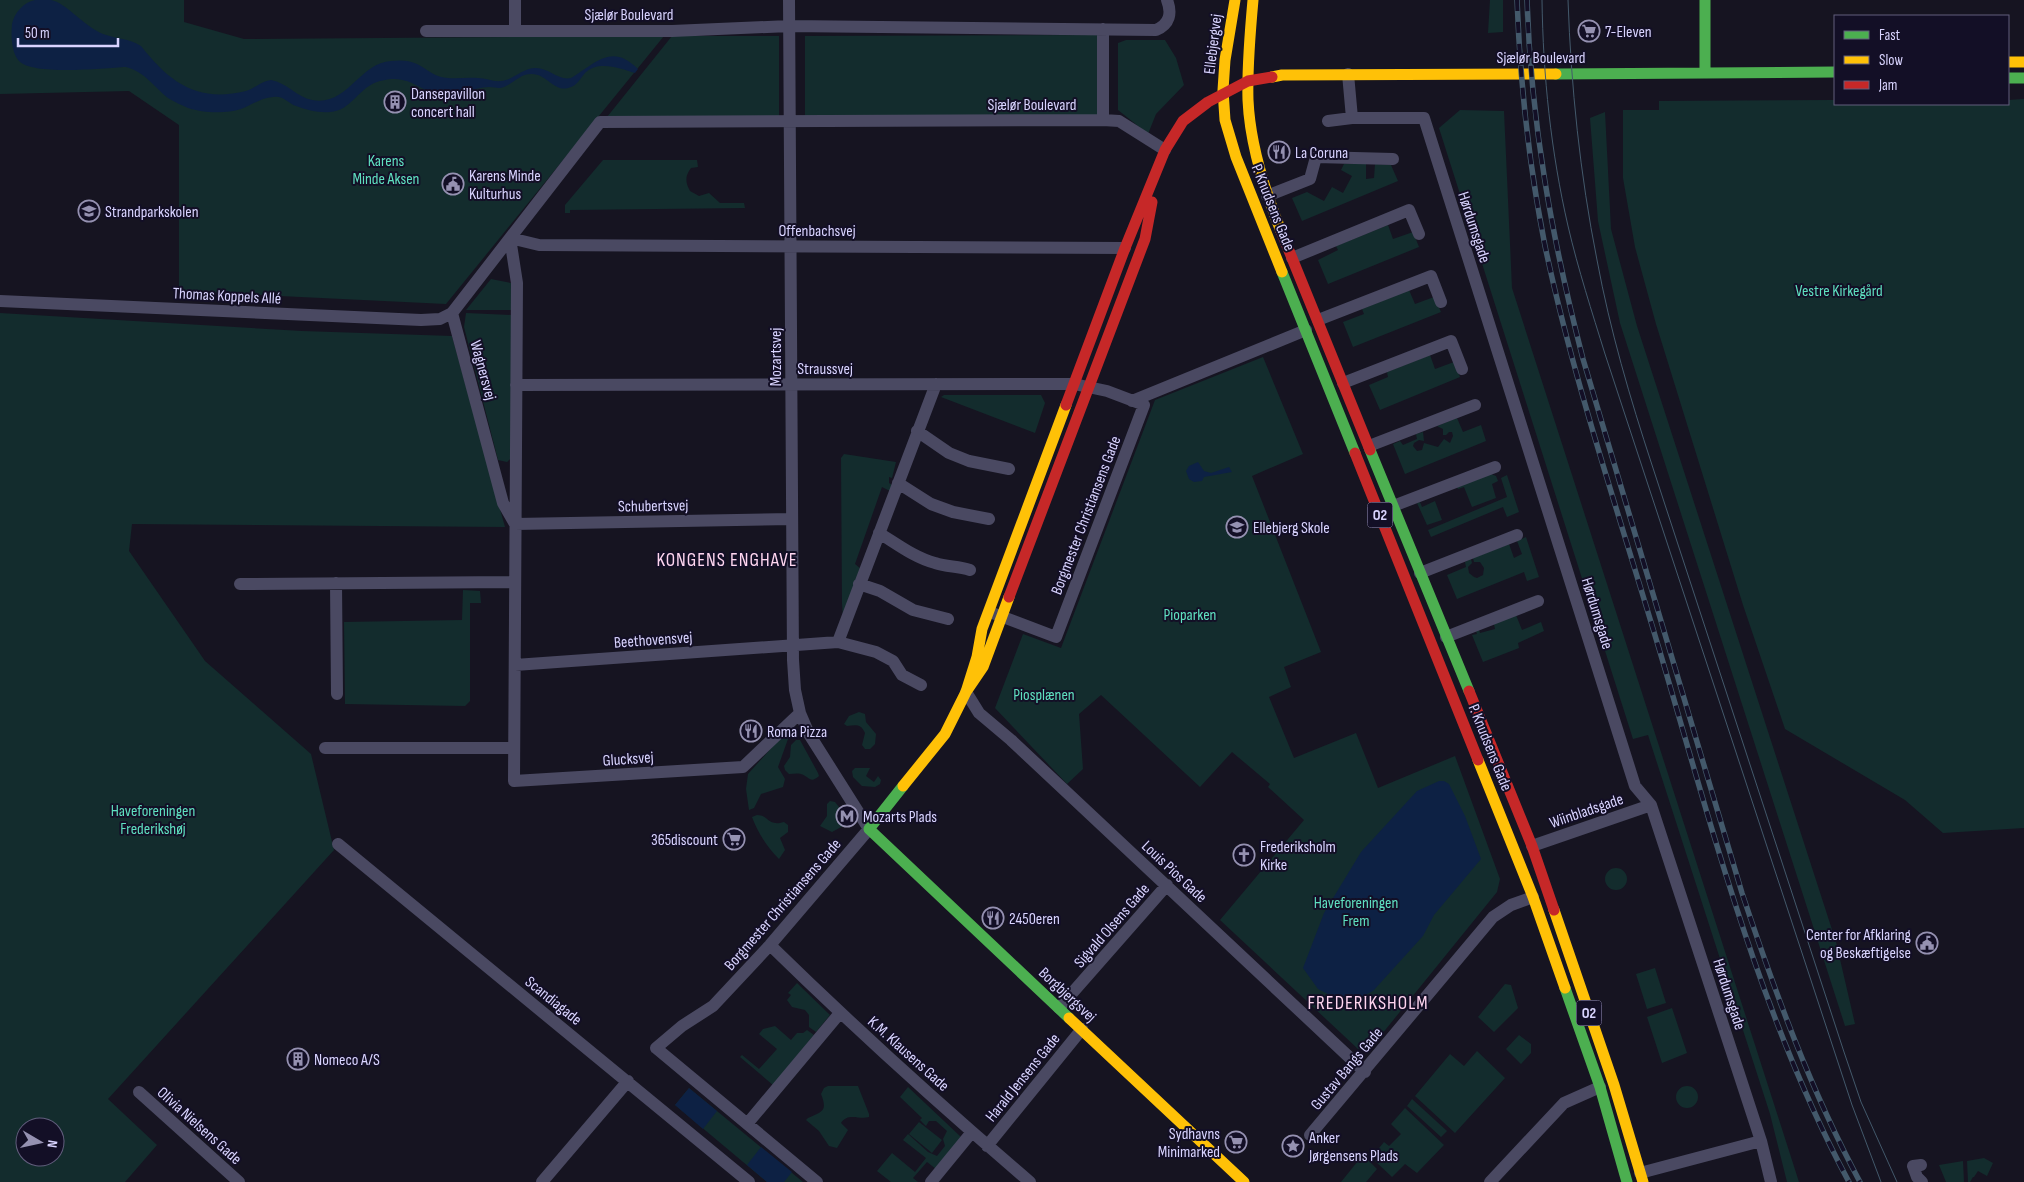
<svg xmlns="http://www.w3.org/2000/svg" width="2024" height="1182" font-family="'Sofia Sans Condensed',sans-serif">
	<rect width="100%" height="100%" fill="#161421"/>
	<path fill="#132c2d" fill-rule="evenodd" d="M 0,0 L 184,0 L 184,22 L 244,39 L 664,36 L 446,304 L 179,291 L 179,125 L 129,91 L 0,94 Z
		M 1490,0 L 1503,0 L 1503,32 L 1488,33 Z
		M 1099,35 L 1100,115 L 805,117 L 805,36 Z
		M 672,36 L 779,36 L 779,117 L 607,117 Z
		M 1126,40 L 1165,40 L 1176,58 L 1184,85 L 1156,114 L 1148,134 L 1118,110 L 1118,43 Z
		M 2024,99 L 2024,828 L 1943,833 L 1905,800 L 1785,729 L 1743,605 L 1656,324 L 1635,247 L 1623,178 L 1623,110 L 1659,110 L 1659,101 L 1835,100 L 1835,104 L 2008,104 L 2008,100 Z
		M 1460,110 L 1504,111 L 1512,288 L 1799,1182 L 1787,1182 L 1770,1114 L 1648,735 L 1633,739 L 1439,128 Z
		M 1605,112 L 1611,229 L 1637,326 L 1836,942 L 1855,1024 L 1845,1026 L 1620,323 L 1598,221 L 1590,118 Z
		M 603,160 L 697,160 L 698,167 L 691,168 C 685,176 685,182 690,191 L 699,196 L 709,193 L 720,203 L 744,203 L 745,208 L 570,210 L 570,213 L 565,213 L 565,205 Z
		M 1344,164 L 1366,164 L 1366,179 L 1374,178 L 1375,164 L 1391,165 L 1398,181 L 1302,221 L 1292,198 L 1307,192 L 1324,201 L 1332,187 L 1343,193 L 1352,176 L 1341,170 Z
		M 1388,225 L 1393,239 L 1413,232 L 1419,247 L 1328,284 L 1318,260 L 1338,250 L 1336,246 Z
		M 491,279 L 511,283 L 512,310 L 466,310 Z
		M 1409,290 L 1415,304 L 1434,297 L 1441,312 L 1353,347 L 1343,322 L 1364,314 L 1362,309 Z
		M 0,313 L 302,331 L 452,336 L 505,527 L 132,524 L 129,551 L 205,661 L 311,754 L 334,850 L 108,1099 L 157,1145 L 125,1182 L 0,1182 ZM 25,1127 L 55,1127 L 55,1157 L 25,1157 Z
		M 466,313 L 512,315 L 511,458 L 507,462 L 498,460 L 464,327 Z
		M 1430,355 L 1435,369 L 1454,362 L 1460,377 L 1380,410 L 1369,385 L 1388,377 L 1387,372 Z
		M 1263,357 L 1303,454 L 1252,476 L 1321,652 L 1284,667 L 1291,687 L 1269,697 L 1294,758 L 1356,733 L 1378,788 L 1455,756 L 1500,879 L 1497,892 L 1369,1050 L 1358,1049 L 1220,920 L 1304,820 L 1268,787 L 1270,784 L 1232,752 L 1200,787 L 1101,695 L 1079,714 L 1083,769 L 1067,784 L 995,708 L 1023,634 L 1061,648 L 1155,400 Z
		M 944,395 L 1041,395 L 1045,403 L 1035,433 L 941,397 Z
		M 1457,418 L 1463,432 L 1481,425 L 1486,441 L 1405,474 L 1393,444 L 1400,441 L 1403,445 L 1417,439 L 1416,434 L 1423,432 L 1424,441 L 1419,440 L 1414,443 L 1413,446 L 1417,451 L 1422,450 L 1424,443 L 1438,447 L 1444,439 L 1450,443 L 1453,436 L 1452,432 L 1449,432 L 1446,435 L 1443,435 L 1443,429 L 1437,426 Z
		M 844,454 L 896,462 L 892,478 L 889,477 L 889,483 L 892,485 L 890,491 L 882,487 L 855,564 L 861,569 L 843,617 L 842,604 L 841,458 Z
		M 1491,474 L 1496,476 L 1498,481 L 1492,484 L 1496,498 L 1472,507 L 1464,487 L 1458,489 L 1457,487 Z
		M 1507,475 L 1519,512 L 1507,517 L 1503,507 L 1431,537 L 1428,530 L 1507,497 L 1501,478 Z
		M 1435,501 L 1442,520 L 1427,525 L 1417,503 L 1420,502 L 1422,507 Z
		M 1526,537 L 1539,577 L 1527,581 L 1524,572 L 1457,599 L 1447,575 L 1466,567 L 1465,562 L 1471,559 L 1472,563 L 1468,567 L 1469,573 L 1474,577 L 1477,578 L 1483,575 L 1484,568 L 1480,562 L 1474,562 L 1473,558 L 1509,544 L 1514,558 L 1522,554 L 1517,541 Z
		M 463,590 L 480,591 L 481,603 L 470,603 L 470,701 L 465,706 L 345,704 L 344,622 L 462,620 Z
		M 1516,615 L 1522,630 L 1541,622 L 1544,631 L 1518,643 L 1519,648 L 1483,662 L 1472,635 L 1477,634 L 1476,631 L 1479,630 L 1480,633 L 1495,629 L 1494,624 Z
		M 859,712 L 865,714 L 866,722 L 876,734 L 875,744 L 870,749 L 865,749 L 862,745 L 865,733 C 861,723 855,725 847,726 L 844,724 L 849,716 Z
		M 783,735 L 785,735 L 788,739 L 778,767 L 785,779 L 783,787 L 761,794 L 754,808 L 749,810 L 746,789 L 748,774 Z
		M 796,740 L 800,740 L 818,773 L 819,776 C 810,784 810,777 801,774 C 797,773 793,774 789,774 L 785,770 L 784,766 L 790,757 L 791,745 Z
		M 855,768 L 870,768 L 866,776 L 874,782 L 878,776 L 881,780 L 880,784 L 875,787 L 862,786 L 853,777 L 852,771 Z
		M 830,801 L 835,802 L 847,817 L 843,826 L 832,832 L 820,826 L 827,816 L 827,804 Z
		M 757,815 C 769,815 767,827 784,822 L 788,825 L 788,832 L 780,838 L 785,850 L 779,859 C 767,847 758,833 752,817 Z
		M1605 879a11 11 0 1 1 22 0a11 11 0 1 1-22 0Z
		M 1655,968 L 1666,1003 L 1647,1009 L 1636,974 Z
		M 797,983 L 830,1015 L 816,1032 L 809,1027 L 809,1015 L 805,1010 L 792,1007 L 787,1000 L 791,995 L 788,993 Z
		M 1505,984 L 1511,985 L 1518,1008 L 1494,1032 L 1478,1017 Z
		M 1672,1008 L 1687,1053 L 1662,1063 L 1647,1017 Z
		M 775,1026 L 791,1040 L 797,1033 L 803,1033 L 807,1030 L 814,1035 L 773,1085 L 740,1057 L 742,1055 L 759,1069 L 777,1049 L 759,1034 L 763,1029 Z
		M 1519,1035 L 1531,1044 L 1531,1053 L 1521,1064 L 1506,1049 Z
		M 1477,1051 L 1505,1078 L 1455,1133 L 1415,1096 L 1450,1054 L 1464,1066 Z
		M 828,1086 L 858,1086 L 869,1114 L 869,1117 C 859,1120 848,1112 841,1123 L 848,1130 L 837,1148 L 829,1146 L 819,1131 L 806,1120 L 808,1118 C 822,1111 828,1112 821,1094 L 824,1088 Z
		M1676 1097a11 11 0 1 1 22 0a11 11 0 1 1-22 0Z
		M 908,1087 L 961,1137 L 936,1169 L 927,1162 L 913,1178 L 918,1182 L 891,1182 L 877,1171 L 892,1153 L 915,1172 L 926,1158 L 903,1140 L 908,1134 L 928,1152 L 937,1156 L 945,1146 L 943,1139 L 947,1131 L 936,1121 L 929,1121 L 926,1126 L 920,1120 L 922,1118 L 900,1097 Z
		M 689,1088 L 803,1182 L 767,1182 L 675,1105 Z
		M 1412,1099 L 1447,1131 L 1441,1137 L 1407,1106 Z
		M 1405,1108 L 1444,1145 L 1417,1173 L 1405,1164 L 1392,1177 L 1375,1161 L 1379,1156 L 1375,1153 L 1384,1142 L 1389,1146 L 1401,1134 L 1391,1124 Z
		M 919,1122 L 942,1140 L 932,1153 L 909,1134 Z
		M 1362,1156 L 1364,1156 L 1377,1169 L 1366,1182 L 1341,1182 Z
		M 1984,1158 L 1993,1163 L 1987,1176 L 1978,1171 L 1974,1177 L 1973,1177 L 1970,1182 L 1968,1182 L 1967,1161 Z
		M 1963,1161 L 1964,1182 L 1946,1182 L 1939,1165 Z"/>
	<path fill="#0d2144" d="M 35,0 C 40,0 46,0 51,0 C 65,2 85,27 103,34 C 116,39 129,38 141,46 C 170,83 198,103 246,91 C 255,88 262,81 271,80 C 287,83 297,97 312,100 C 347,107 359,63 391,61 C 400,60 409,60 417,64 C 427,69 436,78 448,78 C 458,79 468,77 478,78 C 486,78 493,82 501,81 C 514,80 522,68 536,68 C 549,68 559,81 571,78 C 597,62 612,43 638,69 L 635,73 C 620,68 598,60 585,73 C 580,79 577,86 568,88 C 554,92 546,73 531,74 C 520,74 514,83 504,87 C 499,89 495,87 489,87 C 474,88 460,94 445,94 C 420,95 412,72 380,81 C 359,86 352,111 330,112 C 319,113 307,110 296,106 C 288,103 283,95 273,97 C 261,98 251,105 241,109 C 226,114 203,113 188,108 C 182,105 174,102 168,98 C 153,86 145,72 126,67 C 104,68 34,76 19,61 C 11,52 11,35 12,24 C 14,13 24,2 35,0 Z
		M 1198,462 L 1204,471 L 1211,473 L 1229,467 L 1232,472 L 1204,477 L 1202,481 L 1194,482 L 1189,479 L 1186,471 L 1189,466 Z
		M 1439,781 L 1444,781 L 1449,784 L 1465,816 L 1481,859 L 1434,915 L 1423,936 L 1373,991 L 1357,999 L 1336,998 L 1318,989 L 1303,968 L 1324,913 L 1361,852 L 1417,791 Z
		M 689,1088 L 717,1111 L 703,1129 L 675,1105 Z
		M 761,1147 L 792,1172 L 784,1182 L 767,1182 L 747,1165 Z"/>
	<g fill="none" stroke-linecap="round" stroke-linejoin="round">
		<path stroke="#4a4962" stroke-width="12" d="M 515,0 L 515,31
			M 789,0 L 793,660 L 795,690 L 800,713 L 809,734 L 869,829 L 770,945 L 713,1006 L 682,1026 L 656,1048 L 817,1182
			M 426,31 L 672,31 L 789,26 L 1156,30 C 1170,24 1172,13 1167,0
			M 1348,74 L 1352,118 L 1424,118 L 1635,786 L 1651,805 L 1761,1141 L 1771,1182
			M 1103,120 L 1103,29
			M 1328,121 L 1352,118
			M 1267,196 L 1310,179 L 1316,157 L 1393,159
			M 1292,258 L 1409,210 L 1419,234
			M 0,301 L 421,320 L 440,319 L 452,313 L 600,122 L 1103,120 L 1119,121 L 1165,150
			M 452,313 L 503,503 L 515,524 L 792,519
			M 1318,320 L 1431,276 L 1441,302
			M 1343,383 L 1451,341 L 1462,369
			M 516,385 L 1074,384 L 1107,391 L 1144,405 L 1056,637 L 995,614
			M 1132,401 L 1306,330
			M 917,431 L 949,453 L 969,461 L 1009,469
			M 1369,446 L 1475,405
			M 898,483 L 931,504 L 953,512 L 989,519
			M 1393,506 L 1495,467
			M 879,533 C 897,544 915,558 935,563 C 947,567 958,566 970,570
			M 1420,573 L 1517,535
			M 336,583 L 337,694
			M 240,584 L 515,582
			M 859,584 L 880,591 L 913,610 L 948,619
			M 1446,637 L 1538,601
			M 838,642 L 876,652 L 893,661 L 902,675 L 921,685
			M 515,665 L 838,642 L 936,384
			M 966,692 L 979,713 L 1011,740 L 1365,1072
			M 800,713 L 743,767 L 514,781 L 517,283 L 510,238 L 539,245 L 1125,248
			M 325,748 L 514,748
			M 338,844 L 749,1182
			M 1532,846 L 1651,805
			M 770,945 C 854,1027 941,1106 1030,1182
			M 1059,1008 L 1167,885
			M 139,1092 L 239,1182
			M 747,1124 L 840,1013
			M 1310,1135 L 1493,917 L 1511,905 L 1533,897
			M 987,1146 L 1082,1029
			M 1921,1165 L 1913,1166 L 1917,1177 L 1922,1182
			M 1640,1173 L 1761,1141
			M 542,1182 L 628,1081
			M 931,1182 L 972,1132
			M 1490,1182 L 1564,1103 L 1600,1087"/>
		<path stroke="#4caf50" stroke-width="11" d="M 1705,0 L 1705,73
			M 1556,74 L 1835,72
			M 2008,78 L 2024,78
			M 1282,272 L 1355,453
			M 1370,450 L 1469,691
			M 903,786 L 869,829 L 1069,1018
			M 1565,988 L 1600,1087 L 1627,1182"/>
		<path stroke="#ffc107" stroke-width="11" d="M 1235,0 L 1225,60 L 1223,90 L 1225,120 L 1236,157 L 1282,272
			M 1253,0 C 1250,33 1247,67 1248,100 C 1250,145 1264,189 1281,231
			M 2008,62 L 2024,62
			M 1272,77 L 1282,75 L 1556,74
			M 966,692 L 977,657 L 982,629 L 1066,405
			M 1478,760 L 1533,897 L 1565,988
			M 903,786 L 945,734 L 966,692 L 983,667 L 1009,597
			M 1554,910 L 1614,1085 L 1643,1182
			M 1069,1018 L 1244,1182"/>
		<path stroke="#c62828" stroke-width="11" d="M 1281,231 L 1370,450
			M 1066,405 L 1125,248 L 1165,150 L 1183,121 L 1208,102 L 1248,81 L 1272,77
			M 1355,453 L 1478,760
			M 1009,597 L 1145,239 L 1152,202
			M 1469,691 L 1532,846 L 1554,910"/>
		<path stroke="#43596b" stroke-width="1" d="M 1542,0 C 1543,76 1551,152 1568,226 C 1578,269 1592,312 1605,354 L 1852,1105 L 1881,1182
			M 1568,0 C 1571,87 1580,174 1597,260 C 1610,330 1630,398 1652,465 L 1844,1052 L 1861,1102 L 1897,1182"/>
		<g stroke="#43596b" stroke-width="5.5">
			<path id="rail" d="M 1517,0 C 1520,82 1529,165 1545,246 C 1574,383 1620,517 1660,652 C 1713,831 1760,1016 1849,1182
				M 1527,0 C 1531,124 1552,239 1583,359 L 1742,893 C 1775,992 1810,1089 1860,1182"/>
		</g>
		<use href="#rail" stroke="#130f26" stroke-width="4" stroke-dasharray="11" stroke-linecap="butt"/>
	</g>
	<defs>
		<g id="supermarket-ring" transform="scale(1.125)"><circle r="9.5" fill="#130f26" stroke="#9591b1" stroke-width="1.5"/><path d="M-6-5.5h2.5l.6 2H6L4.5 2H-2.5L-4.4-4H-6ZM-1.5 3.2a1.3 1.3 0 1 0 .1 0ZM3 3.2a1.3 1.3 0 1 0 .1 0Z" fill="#9591b1"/></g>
		<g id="building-ring" transform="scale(1.125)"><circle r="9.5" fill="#130f26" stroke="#9591b1" stroke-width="1.5"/><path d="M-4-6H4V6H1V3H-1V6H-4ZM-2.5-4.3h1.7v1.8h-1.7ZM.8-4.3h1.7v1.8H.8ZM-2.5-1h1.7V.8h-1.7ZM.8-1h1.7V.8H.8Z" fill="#9591b1"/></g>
		<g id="restaurant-ring" transform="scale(1.125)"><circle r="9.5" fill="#130f26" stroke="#9591b1" stroke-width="1.5"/><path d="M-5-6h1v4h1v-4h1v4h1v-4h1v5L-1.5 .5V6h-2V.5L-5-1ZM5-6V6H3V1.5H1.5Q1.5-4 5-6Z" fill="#9591b1"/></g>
		<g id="civic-ring" transform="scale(1.125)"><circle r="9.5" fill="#130f26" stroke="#9591b1" stroke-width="1.5"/><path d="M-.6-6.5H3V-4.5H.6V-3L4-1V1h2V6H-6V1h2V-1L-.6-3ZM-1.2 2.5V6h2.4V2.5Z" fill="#9591b1"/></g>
		<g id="school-ring" transform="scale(1.125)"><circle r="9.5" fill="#130f26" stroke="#9591b1" stroke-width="1.5"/><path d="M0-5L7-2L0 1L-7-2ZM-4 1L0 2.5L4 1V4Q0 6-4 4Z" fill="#9591b1"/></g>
		<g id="metro-ring" transform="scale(1.125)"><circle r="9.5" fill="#130f26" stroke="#9591b1" stroke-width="1.5"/><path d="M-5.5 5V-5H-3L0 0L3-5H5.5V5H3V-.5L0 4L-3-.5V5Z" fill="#9591b1"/></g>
		<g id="church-ring" transform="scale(1.125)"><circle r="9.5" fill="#130f26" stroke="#9591b1" stroke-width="1.5"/><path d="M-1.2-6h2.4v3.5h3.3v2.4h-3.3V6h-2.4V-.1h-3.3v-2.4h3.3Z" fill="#9591b1"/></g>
		<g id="sight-ring" transform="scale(1.125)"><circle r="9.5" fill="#130f26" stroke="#9591b1" stroke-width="1.5"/><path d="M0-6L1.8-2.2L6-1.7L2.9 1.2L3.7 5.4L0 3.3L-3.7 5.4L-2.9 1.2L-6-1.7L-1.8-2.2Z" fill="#9591b1"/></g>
	</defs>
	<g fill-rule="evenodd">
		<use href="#supermarket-ring" x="1589" y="31"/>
		<use href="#building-ring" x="395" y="102"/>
		<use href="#restaurant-ring" x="1279" y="152"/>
		<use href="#civic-ring" x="453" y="184"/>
		<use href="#school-ring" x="89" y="211"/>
		<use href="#school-ring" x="1237" y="527"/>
		<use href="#restaurant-ring" x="751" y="731"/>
		<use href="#metro-ring" x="847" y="816"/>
		<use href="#supermarket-ring" x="734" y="839"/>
		<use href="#church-ring" x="1244" y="855"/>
		<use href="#restaurant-ring" x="993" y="918"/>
		<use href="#civic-ring" x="1927" y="943"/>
		<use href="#building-ring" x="298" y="1059"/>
		<use href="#supermarket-ring" x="1236" y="1142"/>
		<use href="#sight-ring" x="1293" y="1146"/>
	</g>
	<g text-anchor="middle" stroke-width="4" stroke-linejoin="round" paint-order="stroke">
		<g fill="#130f26" stroke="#9e99be" stroke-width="1">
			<rect x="1367.5" y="502.5" width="25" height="25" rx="4"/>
			<rect x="1576.5" y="1000.5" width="25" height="25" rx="4"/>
		</g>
		<g font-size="15" font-weight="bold" fill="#d9d4ff">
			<text x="1380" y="520">O2</text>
			<text x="1589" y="1018">O2</text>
		</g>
		<g font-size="16" fill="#d9d4ff" stroke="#130f26">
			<text x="629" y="20">Sjælør Boulevard</text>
			<text transform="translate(1212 44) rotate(-83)" y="6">Ellebjergvej</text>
			<text x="1541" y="63">Sjælør Boulevard</text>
			<text x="1032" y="110">Sjælør Boulevard</text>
			<text transform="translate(1274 207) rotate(68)" y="6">P. Knudsens Gade</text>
			<text transform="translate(1475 227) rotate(72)" y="6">Hørdumsgade</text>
			<text x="817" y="236">Offenbachsvej</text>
			<text transform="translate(227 295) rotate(3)" y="6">Thomas Koppels Allé</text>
			<text transform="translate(775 357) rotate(-90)" y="6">Mozartsvej</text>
			<text x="825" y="374">Straussvej</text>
			<text transform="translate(484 370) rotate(75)" y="6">Wagnersvej</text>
			<text transform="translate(653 505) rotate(-1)" y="6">Schubertsvej</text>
			<text transform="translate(1085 515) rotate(-69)" y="6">Borgmester Christiansens Gade</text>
			<text transform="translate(1598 613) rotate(73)" y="6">Hørdumsgade</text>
			<text transform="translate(653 639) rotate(-4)" y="6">Beethovensvej</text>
			<text transform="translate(1491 747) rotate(68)" y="6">P. Knudsens Gade</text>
			<text transform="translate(628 758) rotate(-4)" y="6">Glucksvej</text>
			<text transform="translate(1586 810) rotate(-19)" y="6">Wiinbladsgade</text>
			<text transform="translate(1175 871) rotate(43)" y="6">Louis Pios Gade</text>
			<text transform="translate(782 904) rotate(-49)" y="6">Borgmester Christiansens Gade</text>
			<text transform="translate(1111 925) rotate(-49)" y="6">Sigvald Olsens Gade</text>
			<text transform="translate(1068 994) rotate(43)" y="6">Borgbjergsvej</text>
			<text transform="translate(1730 994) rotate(72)" y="6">Hørdumsgade</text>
			<text transform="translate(554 1000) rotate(39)" y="6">Scandiagade</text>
			<text transform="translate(909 1053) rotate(42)" y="6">K.M. Klausens Gade</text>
			<text transform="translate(1346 1068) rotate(-50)" y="6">Gustav Bangs Gade</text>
			<text transform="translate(1022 1077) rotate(-51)" y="6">Harald Jensens Gade</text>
			<text transform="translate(200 1125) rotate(42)" y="6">Olivia Nielsens Gade</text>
		</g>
		<g font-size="16" fill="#d9d4ff" stroke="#130f26" text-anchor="start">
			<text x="1605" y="37">7-Eleven</text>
			<text x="411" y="99">Dansepavillon<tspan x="411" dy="18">concert hall</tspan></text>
			<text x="1295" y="158">La Coruna</text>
			<text x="469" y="181">Karens Minde<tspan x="469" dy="18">Kulturhus</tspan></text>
			<text x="105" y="217">Strandparkskolen</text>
			<text x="1253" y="533">Ellebjerg Skole</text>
			<text x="767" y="737">Roma Pizza</text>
			<text x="863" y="822">Mozarts Plads</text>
			<text x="718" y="845" text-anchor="end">365discount</text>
			<text x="1260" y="852">Frederiksholm<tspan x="1260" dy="18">Kirke</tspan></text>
			<text x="1009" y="924">2450eren</text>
			<text x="1911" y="940" text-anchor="end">Center for Afklaring<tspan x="1911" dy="18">og Beskæftigelse</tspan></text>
			<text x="314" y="1065">Nomeco A/S</text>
			<text x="1220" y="1139" text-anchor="end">Sydhavns<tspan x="1220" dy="18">Minimarked</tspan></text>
			<text x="1309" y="1143">Anker<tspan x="1309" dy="18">Jørgensens Plads</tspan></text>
		</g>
		<g font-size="16" fill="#5fe0c0" stroke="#130f26">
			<text x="386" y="166">Karens<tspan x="386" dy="18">Minde Aksen</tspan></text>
			<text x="1839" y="296">Vestre Kirkegård</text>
			<text x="1190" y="620">Pioparken</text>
			<text x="1044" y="700">Piosplænen</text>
			<text x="153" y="816">Haveforeningen<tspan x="153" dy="18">Frederikshøj</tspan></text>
			<text x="1356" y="908">Haveforeningen<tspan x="1356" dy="18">Frem</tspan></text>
		</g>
		<g font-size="19" letter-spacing="1" fill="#ffd6f0" stroke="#130f26">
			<text x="727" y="566">KONGENS ENGHAVE</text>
			<text x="1368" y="1009">FREDERIKSHOLM</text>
		</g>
	</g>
	<rect x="1834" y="15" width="175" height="90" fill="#130f26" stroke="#625e7d"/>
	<rect x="1844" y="31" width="25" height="8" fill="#4caf50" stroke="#625e7d"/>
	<text x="1879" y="40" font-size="15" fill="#d9d4ff">Fast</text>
	<rect x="1844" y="56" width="25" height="8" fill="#ffc107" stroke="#625e7d"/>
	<text x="1879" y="65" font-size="15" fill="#d9d4ff">Slow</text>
	<rect x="1844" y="81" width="25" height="8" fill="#c62828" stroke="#625e7d"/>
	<text x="1879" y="90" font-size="15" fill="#d9d4ff">Jam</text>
	<g transform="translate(40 1142) rotate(99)"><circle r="24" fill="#130f26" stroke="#625e7d"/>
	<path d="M0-4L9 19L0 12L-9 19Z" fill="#9591b1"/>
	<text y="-8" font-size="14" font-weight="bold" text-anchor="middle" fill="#d9d4ff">N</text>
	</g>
	<path d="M18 38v8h100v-8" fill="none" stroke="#d9d4ff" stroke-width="2.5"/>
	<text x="25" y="38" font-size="15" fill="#d9d4ff" stroke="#130f26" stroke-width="4" paint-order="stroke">50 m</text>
</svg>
